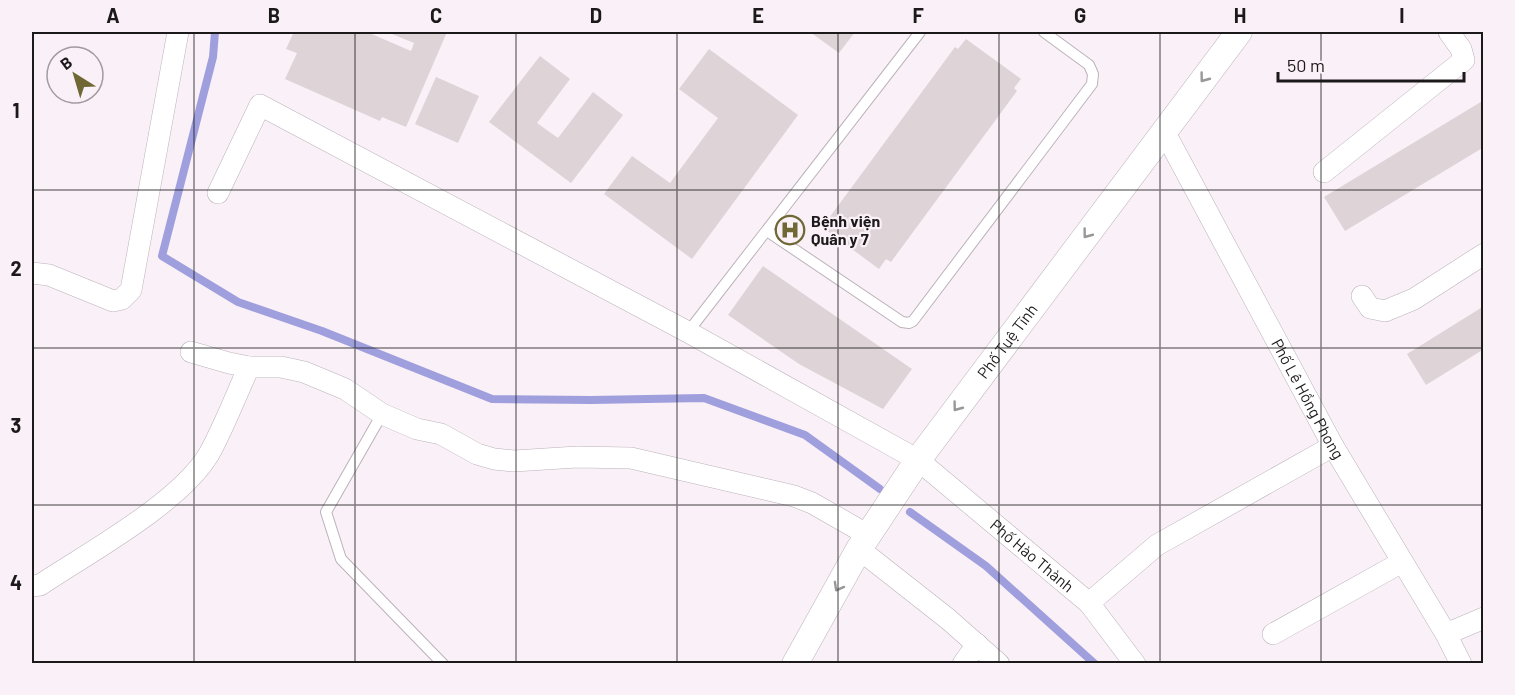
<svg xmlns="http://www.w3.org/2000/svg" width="1515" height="695" font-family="Barlow,sans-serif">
	<rect width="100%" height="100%" fill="#faf0f7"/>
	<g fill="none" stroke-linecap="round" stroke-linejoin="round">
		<path stroke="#9f9fde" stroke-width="8" d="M 215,32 L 213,57 L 162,256 L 238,302 L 322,331 L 492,399 L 591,400 L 704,398 L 805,435 L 880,489
			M 910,512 L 986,566 L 1095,664"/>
	</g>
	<path fill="#ded3d6" d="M 294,32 L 367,32 L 411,51 L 414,43 L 387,32 L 447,32 L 406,127 L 382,117 L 380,121 L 285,79 L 297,53 L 286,49 Z
		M 810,32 L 855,32 L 839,53 Z
		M 966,39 L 1021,79 L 1014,88 L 1017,91 L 891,262 L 886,259 L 879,269 L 826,230 L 833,221 L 829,218 L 955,47 L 958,49 Z
		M 709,49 L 798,115 L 692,259 L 604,194 L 632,156 L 670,183 L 718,118 L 679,89 Z
		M 540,56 L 570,79 L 537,123 L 558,138 L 593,92 L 623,115 L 571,183 L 489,122 Z
		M 436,77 L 479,96 L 458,143 L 415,124 Z
		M 1484,100 L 1484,147 L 1345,231 L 1324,197 Z
		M 763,266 L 912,369 L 883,409 L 799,364 L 728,315 Z
		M 1484,306 L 1484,349 L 1426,385 L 1407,354 Z"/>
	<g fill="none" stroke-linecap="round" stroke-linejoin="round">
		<g stroke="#bbb2b9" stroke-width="12">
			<path id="service" d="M 767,231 L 902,322 L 909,323 L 913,321 L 1092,84 L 1093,74 L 1089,65 L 1044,32
				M 688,332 L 920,32
				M 382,414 L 326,512 L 341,559 L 443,664"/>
		</g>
		<g stroke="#bbb2b9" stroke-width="22">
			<g id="minor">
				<path id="s1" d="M 1164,131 L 1333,446 L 1446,634 L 1461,664"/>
				<path d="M 1324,172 L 1464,60 L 1461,49 L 1449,32"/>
				<path id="s2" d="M 218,193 L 260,105 L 688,332 L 918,460 L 1089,603 L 1135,664"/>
				<path d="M 32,273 L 49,275 L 113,301 L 122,299 L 131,290 L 178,32"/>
				<path d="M 1362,296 L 1370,308 L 1385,311 L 1414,299 L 1484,254"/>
				<path d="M 191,352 L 229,363 L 249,367 L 281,367 L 304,372 L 345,389 L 382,414 L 417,429 L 441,434 L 477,454 L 494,459 L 514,461 L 577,457 L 631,458 L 794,496 L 812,503 L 868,535"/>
				<path d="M 859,549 L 948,619 L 999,664"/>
				<path d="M 32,586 L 40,585 C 88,553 180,503 209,454 C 224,427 236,395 249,367"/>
				<path d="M 1089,603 L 1157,545 L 1333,446"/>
				<path d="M 1273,634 L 1402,562"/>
				<path d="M 1446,634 L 1484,618"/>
				<path d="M 963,664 L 977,644"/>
			</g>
		</g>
		<g stroke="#bbb2b9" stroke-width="27">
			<g id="tertiary">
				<path id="s3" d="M 795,664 L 859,549 L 918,460 L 1239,32"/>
			</g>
		</g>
		<use href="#service" stroke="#fff" stroke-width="10"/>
		<use href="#minor" stroke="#fff" stroke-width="21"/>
		<use href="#tertiary" stroke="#fff" stroke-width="26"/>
	</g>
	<defs><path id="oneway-chevron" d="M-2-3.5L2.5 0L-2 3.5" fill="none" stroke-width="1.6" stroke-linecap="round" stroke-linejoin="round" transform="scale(1.5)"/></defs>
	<g stroke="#999898">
		<use href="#oneway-chevron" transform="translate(1204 78) rotate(127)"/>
		<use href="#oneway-chevron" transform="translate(1087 234) rotate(127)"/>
		<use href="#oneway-chevron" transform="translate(957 407) rotate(127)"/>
		<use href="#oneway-chevron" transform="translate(838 587) rotate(119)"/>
	</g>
	<path fill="none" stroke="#1c191b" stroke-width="1.5" stroke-opacity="0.55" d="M 194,32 L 194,664M 355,32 L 355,664M 516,32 L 516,664M 677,32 L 677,664M 838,32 L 838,664M 999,32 L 999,664M 1160,32 L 1160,664M 1321,32 L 1321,664M 32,190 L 1484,190M 32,348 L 1484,348M 32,505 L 1484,505"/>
	<defs>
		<g id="hospital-ring" transform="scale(1.5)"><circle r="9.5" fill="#faf0f7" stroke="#6f6734" stroke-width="1.5"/><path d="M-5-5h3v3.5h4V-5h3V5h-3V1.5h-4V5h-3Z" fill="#6f6734"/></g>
	</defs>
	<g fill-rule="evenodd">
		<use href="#hospital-ring" x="790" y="230"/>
	</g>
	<g text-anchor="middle" stroke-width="4.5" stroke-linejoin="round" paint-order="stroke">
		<g font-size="16" font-weight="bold" fill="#1c191b" stroke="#faf0f7" text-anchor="start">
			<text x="811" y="227">Bệnh viện<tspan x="811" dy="18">Quân y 7</tspan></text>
		</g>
		<g font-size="16" fill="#1c191b" stroke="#faf0f7">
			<text dy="6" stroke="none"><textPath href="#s3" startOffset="387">Phố Tuệ Tĩnh</textPath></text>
			<text dy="6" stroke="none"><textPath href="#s1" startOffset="304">Phố Lê Hồng Phong</textPath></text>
			<text dy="6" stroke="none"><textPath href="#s2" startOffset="994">Phố Hào Thành</textPath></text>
		</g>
	</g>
	<rect width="1515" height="695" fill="none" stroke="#faf0f7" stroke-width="66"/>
	<g transform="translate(75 75) rotate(323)"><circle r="28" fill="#faf0f7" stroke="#a19a9f" stroke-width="1.5"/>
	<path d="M0-4.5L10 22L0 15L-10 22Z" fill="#6f6734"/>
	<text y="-9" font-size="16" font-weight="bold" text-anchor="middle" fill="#1c191b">B</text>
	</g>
	<path d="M1278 72v9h186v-9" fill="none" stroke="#1c191b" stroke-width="3"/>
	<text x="1287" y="72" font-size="18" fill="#1c191b" stroke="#faf0f7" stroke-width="4.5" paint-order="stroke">50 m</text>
	<rect x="33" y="33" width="1449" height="629" fill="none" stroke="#1c191b" stroke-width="2"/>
	<g font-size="20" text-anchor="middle" font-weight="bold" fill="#1c191b">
		<text x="113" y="23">A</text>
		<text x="274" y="23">B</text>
		<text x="436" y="23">C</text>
		<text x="596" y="23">D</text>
		<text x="758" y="23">E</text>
		<text x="918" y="23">F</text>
		<text x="1080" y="23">G</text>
		<text x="1240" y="23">H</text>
		<text x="1402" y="23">I</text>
		<text x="16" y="118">1</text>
		<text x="16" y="276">2</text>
		<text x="16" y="433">3</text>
		<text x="16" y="590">4</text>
	</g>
</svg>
